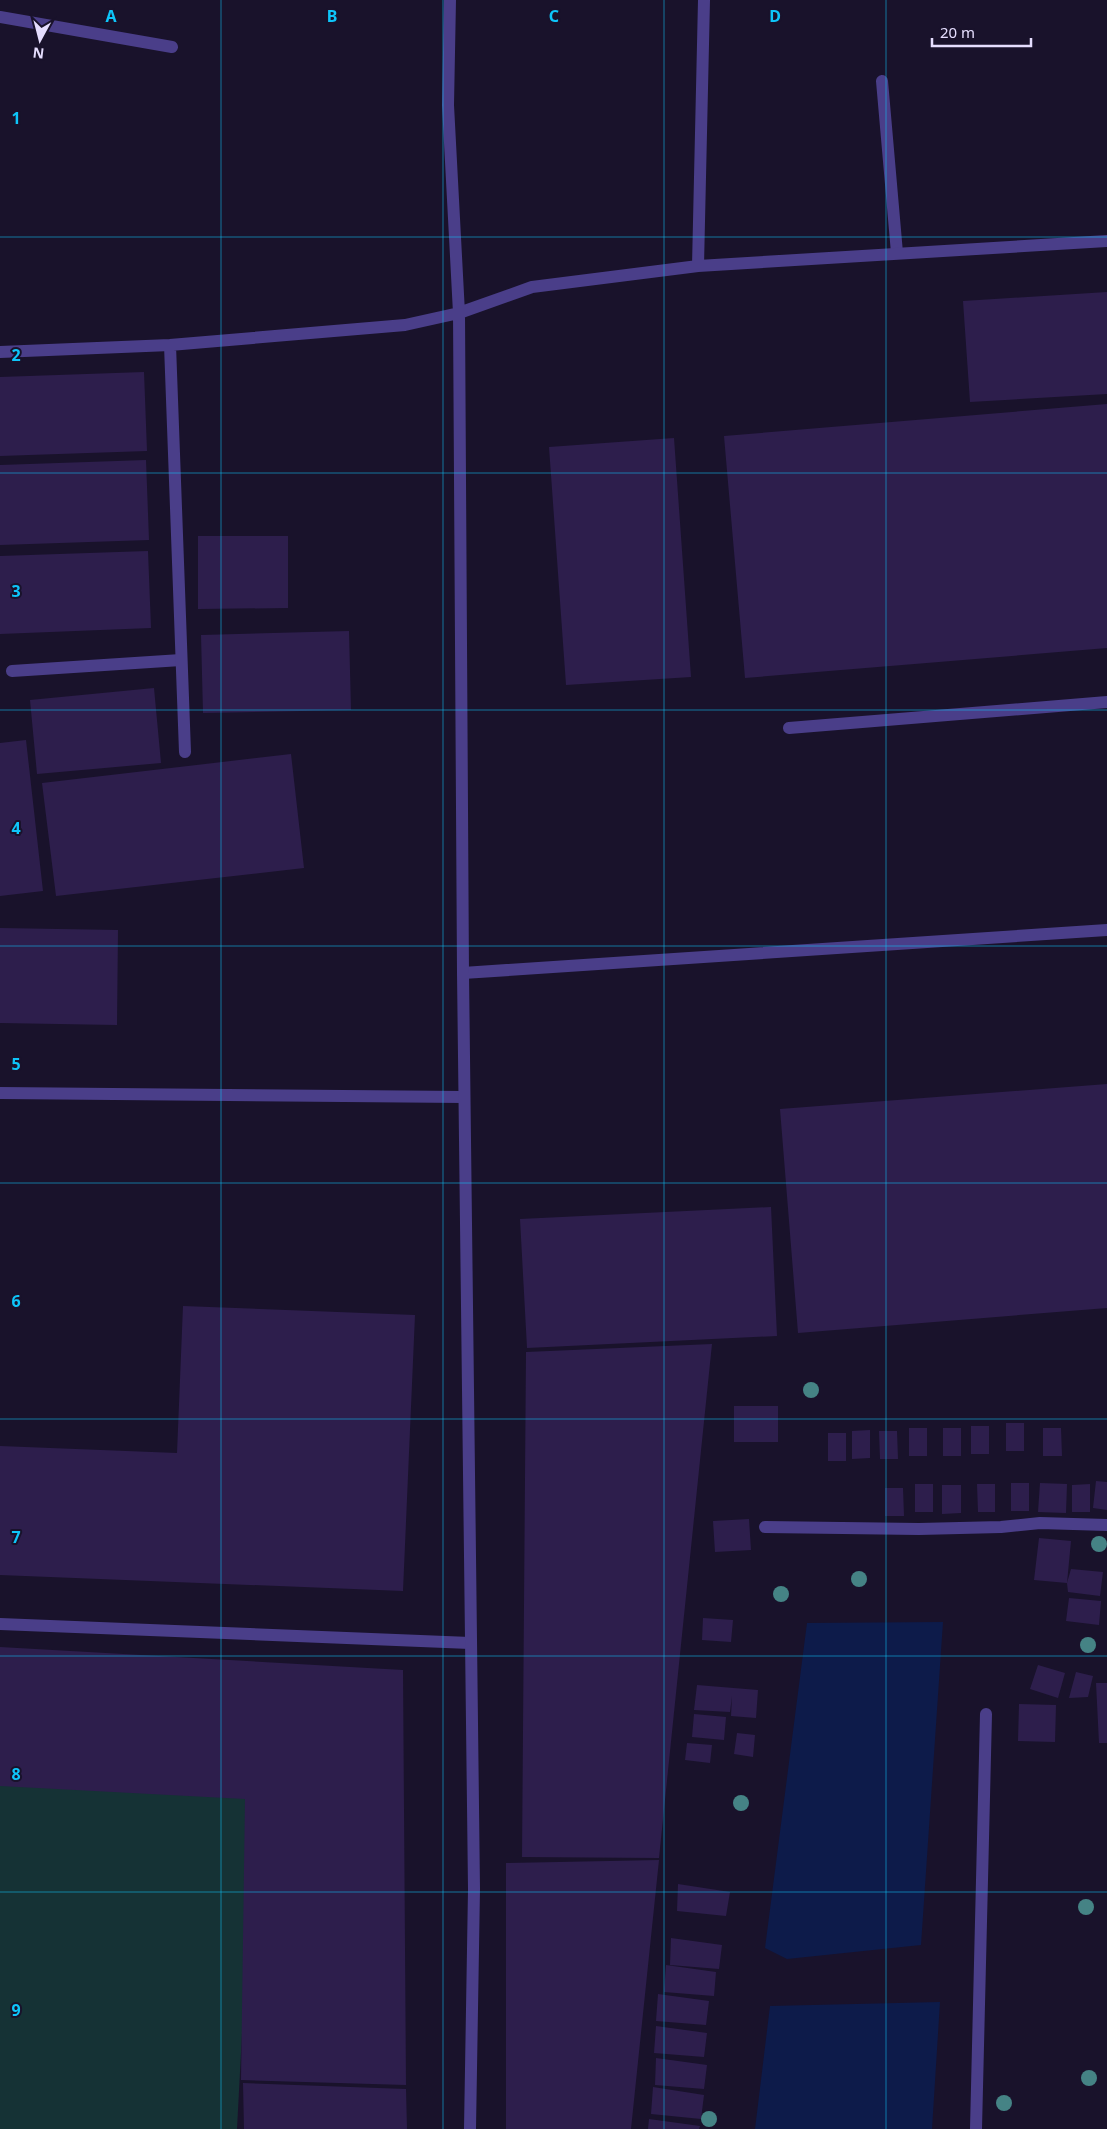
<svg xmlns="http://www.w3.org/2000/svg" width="1107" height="2129" font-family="'Noto Sans',sans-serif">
	<rect width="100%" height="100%" fill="#19122b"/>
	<path fill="#153235" d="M 0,1774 L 255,1787 L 237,2129 L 0,2129 Z"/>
	<path fill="#0d1b4a" d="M 943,1622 L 921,1945 L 787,1959 L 765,1948 L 807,1623 Z
		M 940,2002 L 932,2129 L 755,2129 L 770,2006 Z"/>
	<path fill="#2d1e4c" d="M 1107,292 L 1107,394 L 970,402 L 963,301 Z
		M 144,372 L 147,451 L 0,456 L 0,377 Z
		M 1107,404 L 1107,648 L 745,678 L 724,436 Z
		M 674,438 L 691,677 L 566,685 L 549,447 Z
		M 146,460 L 149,540 L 0,545 L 0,465 Z
		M 198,536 L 288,536 L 288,608 L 198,609 Z
		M 148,551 L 151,628 L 0,634 L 0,556 Z
		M 349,631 L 351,710 L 203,713 L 201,635 Z
		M 154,688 L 161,763 L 37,774 L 30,700 Z
		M 26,740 L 43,891 L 0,896 L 0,743 Z
		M 291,754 L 304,868 L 56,896 L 42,783 Z
		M 0,928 L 118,930 L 117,1025 L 0,1023 Z
		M 1107,1084 L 1107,1308 L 798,1333 L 780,1109 Z
		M 771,1207 L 777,1336 L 527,1348 L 520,1219 Z
		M 183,1306 L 415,1315 L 403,1591 L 0,1575 L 0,1446 L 177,1453 Z
		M 712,1344 L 659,1858 L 522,1857 L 526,1352 Z
		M 734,1406 L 778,1406 L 778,1442 L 734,1442 Z
		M 1006,1423 L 1024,1423 L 1024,1451 L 1006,1451 Z
		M 971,1426 L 989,1426 L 989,1454 L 971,1454 Z
		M 909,1428 L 927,1428 L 927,1456 L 909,1456 Z
		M 943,1428 L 961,1428 L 961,1456 L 943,1456 Z
		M 1043,1428 L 1061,1428 L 1062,1456 L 1043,1456 Z
		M 870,1430 L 870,1458 L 852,1459 L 852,1431 Z
		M 879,1431 L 897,1431 L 898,1459 L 880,1459 Z
		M 828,1433 L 846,1433 L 846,1461 L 828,1461 Z
		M 1096,1481 L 1107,1482 L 1107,1510 L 1093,1508 Z
		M 1011,1483 L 1029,1483 L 1029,1511 L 1011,1511 Z
		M 1040,1483 L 1067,1484 L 1066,1513 L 1038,1512 Z
		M 915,1484 L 933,1484 L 933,1512 L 915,1512 Z
		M 977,1484 L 995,1484 L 995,1512 L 978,1512 Z
		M 1090,1484 L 1090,1512 L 1072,1512 L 1072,1485 Z
		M 942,1485 L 961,1485 L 961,1513 L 942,1514 Z
		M 885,1488 L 903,1488 L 904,1516 L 885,1516 Z
		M 749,1519 L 751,1550 L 715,1552 L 713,1521 Z
		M 1039,1538 L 1071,1541 L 1067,1583 L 1071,1569 L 1103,1572 L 1100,1596 L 1068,1592 L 1067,1583 L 1034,1580 Z
		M 1069,1598 L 1101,1601 L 1099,1625 L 1066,1621 Z
		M 703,1618 L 733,1620 L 731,1642 L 702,1640 Z
		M 0,1647 L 403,1670 L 406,2085 L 241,2080 L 245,1799 L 0,1786 Z
		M 1038,1665 L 1065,1673 L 1058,1698 L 1030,1689 Z
		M 1076,1672 L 1093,1676 L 1088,1697 L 1069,1698 Z
		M 1096,1683 L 1107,1683 L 1107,1743 L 1099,1743 Z
		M 697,1685 L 758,1690 L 756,1718 L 731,1716 L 732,1696 L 730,1712 L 694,1710 Z
		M 1019,1704 L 1056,1705 L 1055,1742 L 1018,1741 Z
		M 694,1714 L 726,1717 L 724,1740 L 692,1737 Z
		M 737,1733 L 755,1735 L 753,1757 L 734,1754 Z
		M 687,1743 L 712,1745 L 710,1763 L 685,1760 Z
		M 659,1860 L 631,2129 L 506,2129 L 506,1863 Z
		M 678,1884 L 730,1892 L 726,1916 L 677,1911 Z
		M 671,1938 L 722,1945 L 719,1969 L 670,1965 Z
		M 666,1965 L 716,1972 L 714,1996 L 664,1992 Z
		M 658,1994 L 709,2001 L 706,2025 L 656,2021 Z
		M 656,2026 L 707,2033 L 704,2057 L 654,2053 Z
		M 656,2058 L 707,2065 L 704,2089 L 655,2085 Z
		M 243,2083 L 406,2089 L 407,2129 L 244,2129 Z
		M 653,2087 L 704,2095 L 701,2119 L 651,2114 Z
		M 649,2119 L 700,2126 L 699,2129 L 648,2129 Z"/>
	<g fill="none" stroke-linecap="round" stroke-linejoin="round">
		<path stroke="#4a3e89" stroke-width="12" d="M 882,81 L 897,253
			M 12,671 L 181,660
			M 789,728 L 1107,702
			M 463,973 L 1107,930
			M 0,1093 L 464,1097
			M 765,1527 L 919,1529 L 1001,1527 L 1040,1523 L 1107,1525
			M 0,1624 L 470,1643
			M 976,2129 L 986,1714"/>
		<path stroke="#4a3e89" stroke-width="12" d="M 450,0 L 448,105 L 459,313 L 463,973 L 474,1889 L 470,2129
			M 0,17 L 172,47
			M 698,266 L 704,0
			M 170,345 L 185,752
			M 0,352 L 170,345 L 405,325 L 459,313 L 532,287 L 698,266 L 1107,241"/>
	</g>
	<g fill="#458385">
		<circle cx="811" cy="1390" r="8"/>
		<circle cx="1099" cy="1544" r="8"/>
		<circle cx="859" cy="1579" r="8"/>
		<circle cx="781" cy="1594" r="8"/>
		<circle cx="1088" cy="1645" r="8"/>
		<circle cx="741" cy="1803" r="8"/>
		<circle cx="1086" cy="1907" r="8"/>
		<circle cx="1089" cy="2078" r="8"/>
		<circle cx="1004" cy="2103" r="8"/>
		<circle cx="709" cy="2119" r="8"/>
	</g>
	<path fill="none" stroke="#0ec5f9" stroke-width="1" stroke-opacity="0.55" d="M 221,0 L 221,2129M 443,0 L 443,2129M 664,0 L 664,2129M 886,0 L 886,2129M 0,237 L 1107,237M 0,473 L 1107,473M 0,710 L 1107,710M 0,946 L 1107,946M 0,1183 L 1107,1183M 0,1419 L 1107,1419M 0,1656 L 1107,1656M 0,1892 L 1107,1892"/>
	<g font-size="16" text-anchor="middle" font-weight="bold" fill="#0ec5f9" stroke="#19122b" stroke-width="4" stroke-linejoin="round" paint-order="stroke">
		<text x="111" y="22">A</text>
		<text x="332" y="22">B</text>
		<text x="554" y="22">C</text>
		<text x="775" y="22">D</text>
		<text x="16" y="124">1</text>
		<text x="16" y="361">2</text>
		<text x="16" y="597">3</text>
		<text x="16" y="834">4</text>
		<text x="16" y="1070">5</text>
		<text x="16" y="1307">6</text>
		<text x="16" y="1543">7</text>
		<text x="16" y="1780">8</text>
		<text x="16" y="2016">9</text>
	</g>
	<g transform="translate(40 40) rotate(187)" stroke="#19122b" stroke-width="4" paint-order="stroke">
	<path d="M0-4L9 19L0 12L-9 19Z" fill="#e5ddfe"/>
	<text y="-8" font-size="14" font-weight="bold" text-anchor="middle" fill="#e5ddfe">N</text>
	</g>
	<path d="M932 38v8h99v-8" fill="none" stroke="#e5ddfe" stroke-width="2.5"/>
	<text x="940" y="38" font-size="15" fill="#e5ddfe" stroke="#19122b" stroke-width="4" paint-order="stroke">20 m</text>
</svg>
